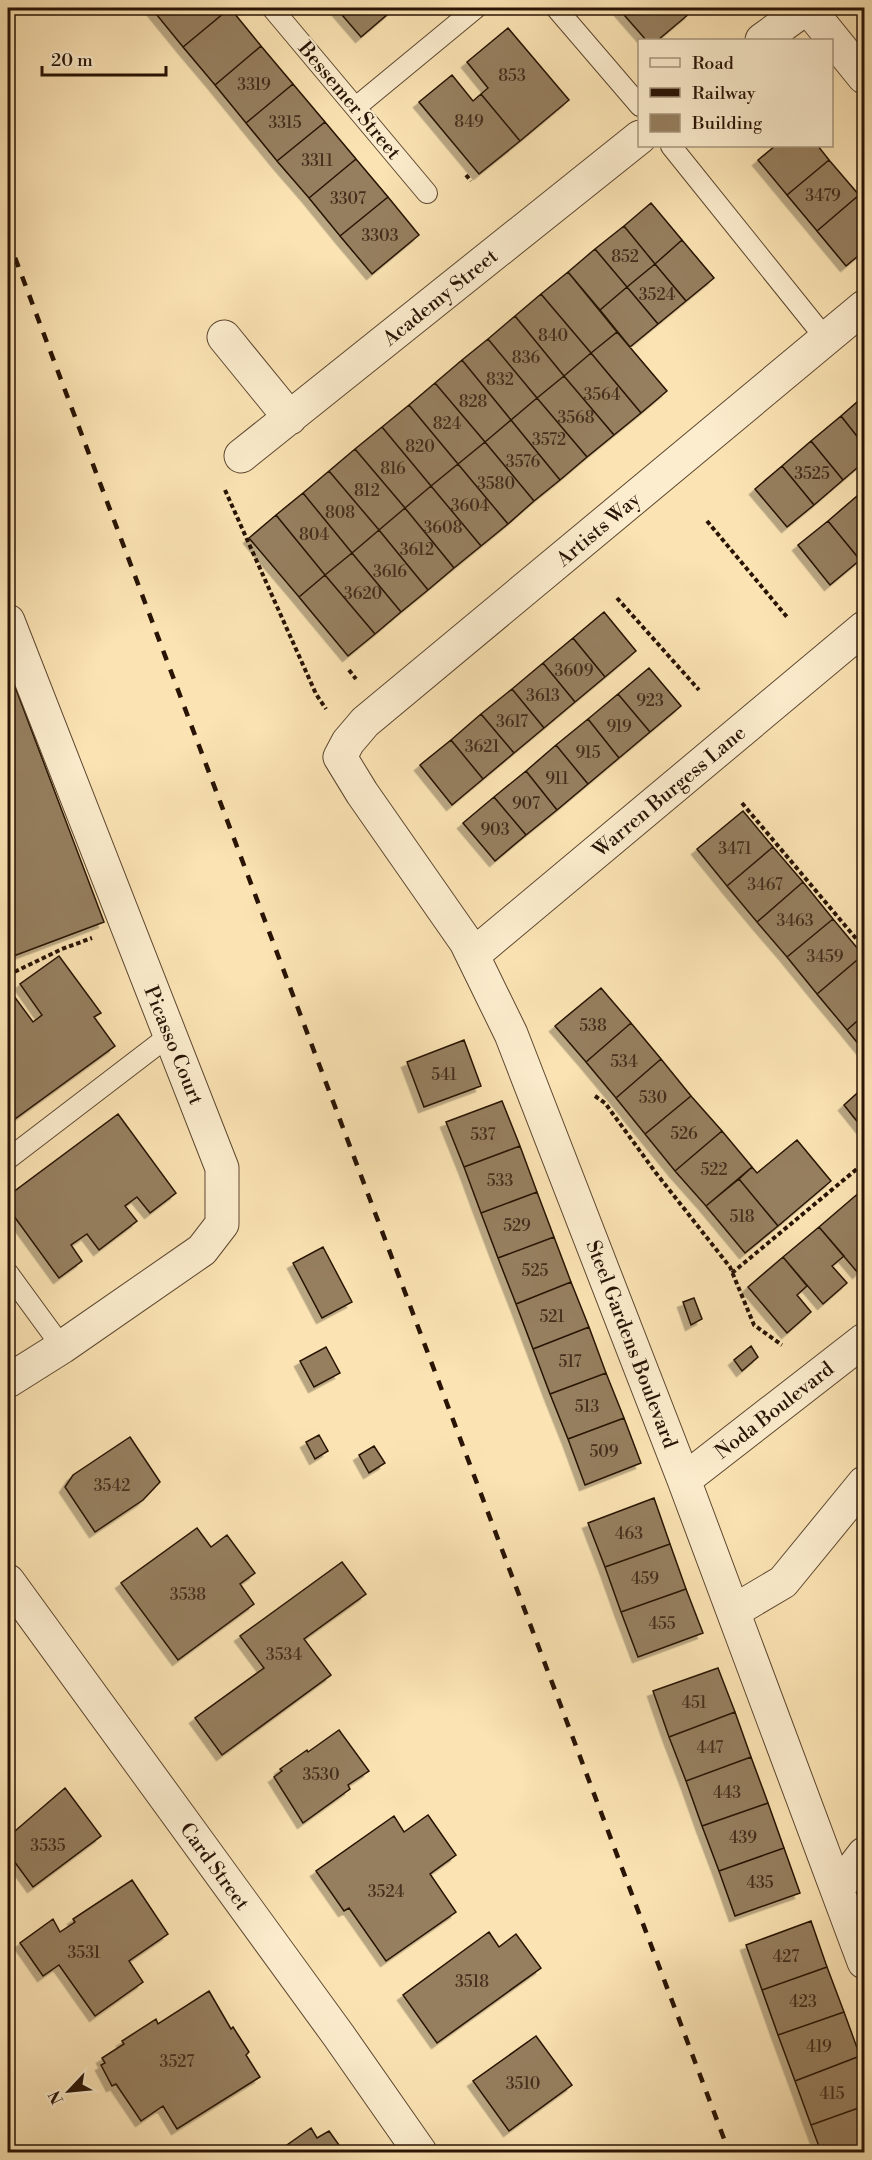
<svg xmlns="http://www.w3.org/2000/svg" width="872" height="2160" font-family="'Libre Bodoni',serif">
	<defs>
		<filter id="shadow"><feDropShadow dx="-5.5" dy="5.5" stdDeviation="0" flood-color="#0004"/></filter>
	</defs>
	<rect width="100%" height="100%" fill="#fbe3b3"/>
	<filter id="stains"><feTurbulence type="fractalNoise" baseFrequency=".00333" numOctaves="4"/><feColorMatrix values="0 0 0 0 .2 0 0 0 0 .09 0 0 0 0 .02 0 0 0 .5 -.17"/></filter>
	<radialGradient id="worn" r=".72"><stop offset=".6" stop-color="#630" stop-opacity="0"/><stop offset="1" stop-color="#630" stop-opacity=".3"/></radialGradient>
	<path fill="#967f5f" stroke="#281305" stroke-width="1.5" filter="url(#shadow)" d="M 154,8 L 230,8 L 183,47 L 152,9 Z
		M 230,8 L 261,46 L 215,85 L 183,47 Z
		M 336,8 L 395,8 L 361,37 Z
		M 618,8 L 685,8 L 690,13 L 658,40 L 646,40 Z
		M 508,28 L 569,100 L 520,141 L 481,94 L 488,88 L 467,62 Z
		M 261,46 L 293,84 L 246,123 L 215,85 Z
		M 452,75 L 473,101 L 481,94 L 520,141 L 479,174 L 419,102 Z
		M 293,84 L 325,122 L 277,161 L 246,123 Z
		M 325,122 L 356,159 L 309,198 L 277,161 Z
		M 775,146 L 818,146 L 829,160 L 787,195 L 758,160 Z
		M 356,159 L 388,197 L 340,236 L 309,198 Z
		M 829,160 L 859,195 L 817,231 L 787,195 Z
		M 859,195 L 864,202 L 864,251 L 846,266 L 817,231 Z
		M 388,197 L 419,235 L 372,274 L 340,236 Z
		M 651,203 L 682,240 L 655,264 L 624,226 Z
		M 624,226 L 655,264 L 627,287 L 595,249 Z
		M 682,240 L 714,278 L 686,301 L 655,264 Z
		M 595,249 L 627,287 L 600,310 L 568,272 Z
		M 655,264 L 686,301 L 658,324 L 627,287 Z
		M 568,272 L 617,332 L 591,353 L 541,294 Z
		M 627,287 L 658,324 L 630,347 L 600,310 Z
		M 541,294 L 591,353 L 564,376 L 515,316 Z
		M 515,316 L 564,376 L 537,398 L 488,339 Z
		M 617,332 L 667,391 L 641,413 L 591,353 Z
		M 488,339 L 537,398 L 511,420 L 462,360 Z
		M 591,353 L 641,413 L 614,435 L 564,376 Z
		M 462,360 L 511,420 L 485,442 L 435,383 Z
		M 564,376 L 614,435 L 587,457 L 537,398 Z
		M 435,383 L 485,442 L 458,464 L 409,405 Z
		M 864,396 L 864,445 L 841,416 Z
		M 537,398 L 587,457 L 560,480 L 511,420 Z
		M 409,405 L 458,464 L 431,486 L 382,427 Z
		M 841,416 L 864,445 L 864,462 L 843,480 L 811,441 Z
		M 511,420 L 560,480 L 534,501 L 485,442 Z
		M 382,427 L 431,486 L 405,508 L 355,449 Z
		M 811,441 L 843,480 L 814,505 L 782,466 Z
		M 485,442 L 534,501 L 508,524 L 458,464 Z
		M 355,449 L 405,508 L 379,530 L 329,471 Z
		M 458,464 L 508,524 L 481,546 L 431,486 Z
		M 782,466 L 814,505 L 787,527 L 755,489 Z
		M 329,471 L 379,530 L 352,553 L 303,493 Z
		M 431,486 L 481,546 L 454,568 L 405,508 Z
		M 303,493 L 352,553 L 325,575 L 276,515 Z
		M 857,496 L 864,504 L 864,556 L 860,560 L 828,521 Z
		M 405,508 L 454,568 L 428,590 L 379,530 Z
		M 276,515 L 325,575 L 299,597 L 249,538 Z
		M 828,521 L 860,560 L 830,585 L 798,545 Z
		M 379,530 L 428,590 L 401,612 L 352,553 Z
		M 352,553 L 401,612 L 375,634 L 325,575 Z
		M 325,575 L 375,634 L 348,656 L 299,597 Z
		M 604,612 L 636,651 L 605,677 L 573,638 Z
		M 573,638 L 605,677 L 575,702 L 543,663 Z
		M 543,663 L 575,702 L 544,728 L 512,689 Z
		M 8,668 L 104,922 L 11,957 L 8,948 Z
		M 649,668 L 681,706 L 650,732 L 618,694 Z
		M 512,689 L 544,728 L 514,753 L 481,714 Z
		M 618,694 L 650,732 L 619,758 L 588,719 Z
		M 481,714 L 514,753 L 483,779 L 451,740 Z
		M 588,719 L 619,758 L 588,784 L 556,745 Z
		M 451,740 L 483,779 L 452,805 L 420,765 Z
		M 556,745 L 588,784 L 557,810 L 526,771 Z
		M 526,771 L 557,810 L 526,835 L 494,797 Z
		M 494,797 L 526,835 L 495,861 L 463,823 Z
		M 743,811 L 773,847 L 727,886 L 697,849 Z
		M 773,847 L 803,882 L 757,922 L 727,886 Z
		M 803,882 L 833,919 L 787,957 L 757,922 Z
		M 833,919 L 863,955 L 817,994 L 787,957 Z
		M 863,955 L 864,1015 L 847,1030 L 817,994 Z
		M 59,956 L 101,1013 L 94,1017 L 115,1046 L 8,1124 L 8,994 L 11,992 L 33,1022 L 42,1015 L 20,984 Z
		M 601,988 L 631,1023 L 586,1062 L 555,1026 Z
		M 864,1015 L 864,1051 L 847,1030 Z
		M 631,1023 L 661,1059 L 616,1098 L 586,1062 Z
		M 464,1040 L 481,1086 L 424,1107 L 407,1062 Z
		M 661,1059 L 691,1096 L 645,1134 L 616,1098 Z
		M 864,1087 L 864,1130 L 844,1105 Z
		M 691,1096 L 722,1131 L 675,1171 L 645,1134 Z
		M 502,1101 L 520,1146 L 464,1167 L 446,1122 Z
		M 118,1114 L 176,1193 L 150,1213 L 137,1197 L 125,1206 L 137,1221 L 99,1250 L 87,1234 L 71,1245 L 82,1261 L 59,1278 L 8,1208 L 8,1196 Z
		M 722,1131 L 752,1167 L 706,1206 L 675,1171 Z
		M 797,1140 L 831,1181 L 778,1226 L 739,1179 L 752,1167 L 757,1173 Z
		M 520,1146 L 537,1192 L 481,1213 L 464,1167 Z
		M 739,1179 L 778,1226 L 745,1253 L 706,1206 Z
		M 861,1191 L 864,1195 L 864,1267 L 858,1273 L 819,1227 Z
		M 537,1192 L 554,1237 L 498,1258 L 481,1213 Z
		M 819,1227 L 844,1256 L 832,1266 L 847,1283 L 823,1304 L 783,1257 Z
		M 554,1237 L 571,1282 L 516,1304 L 498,1258 Z
		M 323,1247 L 352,1302 L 322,1318 L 293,1263 Z
		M 783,1257 L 807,1286 L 797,1295 L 811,1312 L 787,1333 L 748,1287 Z
		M 571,1282 L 589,1327 L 533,1349 L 516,1304 Z
		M 694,1298 L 702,1319 L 691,1325 L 683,1302 Z
		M 589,1327 L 606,1373 L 550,1394 L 533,1349 Z
		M 751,1346 L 758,1357 L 742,1371 L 734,1360 Z
		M 326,1347 L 340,1373 L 314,1387 L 300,1361 Z
		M 606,1373 L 624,1418 L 568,1439 L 550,1394 Z
		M 624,1418 L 641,1463 L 585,1485 L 568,1439 Z
		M 319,1435 L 328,1451 L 315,1459 L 306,1442 Z
		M 130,1437 L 160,1482 L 143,1500 L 95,1532 L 65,1487 L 73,1475 Z
		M 374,1446 L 385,1463 L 369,1473 L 359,1455 Z
		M 654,1498 L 670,1544 L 605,1567 L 588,1523 Z
		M 197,1528 L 211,1547 L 227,1535 L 255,1573 L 240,1584 L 254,1604 L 178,1660 L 121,1583 Z
		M 670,1544 L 686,1589 L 621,1612 L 605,1567 Z
		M 342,1562 L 366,1594 L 304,1639 L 331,1675 L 222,1755 L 195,1718 L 264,1668 L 240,1636 Z
		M 686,1589 L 703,1633 L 638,1657 L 621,1612 Z
		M 718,1668 L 735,1712 L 669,1737 L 653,1691 Z
		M 735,1712 L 751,1757 L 686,1781 L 669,1737 Z
		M 339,1730 L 369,1771 L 348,1785 L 350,1789 L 303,1823 L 274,1777 L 282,1771 L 280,1769 L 307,1750 L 308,1752 Z
		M 751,1757 L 768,1803 L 702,1826 L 686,1781 Z
		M 65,1788 L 101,1836 L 33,1887 L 8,1853 L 8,1837 Z
		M 768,1803 L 784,1848 L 719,1871 L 702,1826 Z
		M 428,1815 L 456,1855 L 430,1874 L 456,1912 L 386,1961 L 349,1908 L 344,1911 L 316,1871 L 394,1816 L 404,1832 Z
		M 784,1848 L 800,1893 L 735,1916 L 719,1871 Z
		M 132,1880 L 168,1934 L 129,1961 L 143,1982 L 95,2016 L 59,1965 L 43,1976 L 20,1943 L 53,1919 L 60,1932 L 75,1922 L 73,1919 Z
		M 811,1921 L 827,1967 L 762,1990 L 746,1945 Z
		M 489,1932 L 499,1947 L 516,1934 L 541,1968 L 437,2043 L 403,1995 Z
		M 827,1967 L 844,2012 L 778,2035 L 762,1990 Z
		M 209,1991 L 231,2029 L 233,2027 L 249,2052 L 246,2055 L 260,2077 L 177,2129 L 163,2106 L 141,2121 L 116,2084 L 112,2086 L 101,2065 L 105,2063 L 102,2058 L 124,2044 L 122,2041 L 156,2019 L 158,2024 Z
		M 844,2012 L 860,2056 L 795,2081 L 778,2035 Z
		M 536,2036 L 572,2085 L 509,2131 L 473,2081 Z
		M 860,2056 L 864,2068 L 864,2106 L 811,2125 L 795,2081 Z
		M 864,2106 L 864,2152 L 821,2152 L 811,2125 Z
		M 311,2128 L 317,2138 L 329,2131 L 344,2152 L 277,2152 Z"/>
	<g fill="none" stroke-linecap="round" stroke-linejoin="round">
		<g stroke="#5d4730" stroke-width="22">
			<path id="lane" d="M 272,8 L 427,193
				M 556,8 L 640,106
				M 356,107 L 476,8
				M 671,146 L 826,339
				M 8,1159 L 170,1035
				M 8,1273 L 62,1347"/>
		</g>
		<g stroke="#5d4730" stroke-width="35">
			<path id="street" d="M 808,8 L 864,77
				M 762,40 L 806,8
				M 864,307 L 365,722 L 348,742 L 340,757 L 362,793 L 466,942 L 511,1034 L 684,1480 L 864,1962
				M 224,337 L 290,418
				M 241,456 L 640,137
				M 8,621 L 222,1168 L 222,1224 L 202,1250 L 62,1347 L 8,1381
				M 473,955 L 864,628
				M 684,1480 L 864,1340
				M 8,1581 L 339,2036 L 420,2152
				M 734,1611 L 783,1582 L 864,1483
				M 838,1888 L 864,1854"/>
		</g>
		<path stroke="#281305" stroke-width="4" stroke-dasharray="4.5 3" stroke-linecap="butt" d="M 466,175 L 471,181
			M 225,490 L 316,694 L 326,709
			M 707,521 L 787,617
			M 617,598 L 699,690
			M 349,670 L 356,679
			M 742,803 L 864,948
			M 8,975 L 62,949 L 92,938
			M 595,1096 L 605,1103 L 656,1173 L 730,1267 L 754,1325 L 782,1345
			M 732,1273 L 864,1163"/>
		<use href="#lane" stroke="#fcedce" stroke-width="20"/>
		<use href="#street" stroke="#fcedce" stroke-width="33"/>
		<path stroke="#281305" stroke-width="4.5" stroke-dasharray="10 10" stroke-linecap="butt" d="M 8,239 L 729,2152"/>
	</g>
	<g text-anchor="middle" stroke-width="4.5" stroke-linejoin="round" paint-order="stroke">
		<g font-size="16" fill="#442e1c">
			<text x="512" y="81">853</text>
			<text x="254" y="90">3319</text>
			<text x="469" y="127">849</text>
			<text x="285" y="128">3315</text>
			<text x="317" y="166">3311</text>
			<text x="823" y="201">3479</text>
			<text x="348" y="204">3307</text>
			<text x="380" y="241">3303</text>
			<text x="625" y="262">852</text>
			<text x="657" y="300">3524</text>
			<text x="553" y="341">840</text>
			<text x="526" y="363">836</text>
			<text x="500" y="385">832</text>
			<text x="602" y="400">3564</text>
			<text x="473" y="407">828</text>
			<text x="576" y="423">3568</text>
			<text x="447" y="429">824</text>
			<text x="549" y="445">3572</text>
			<text x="420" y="452">820</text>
			<text x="523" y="467">3576</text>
			<text x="393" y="474">816</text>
			<text x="812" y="479">3525</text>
			<text x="496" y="489">3580</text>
			<text x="367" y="496">812</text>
			<text x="470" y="511">3604</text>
			<text x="340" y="518">808</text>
			<text x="443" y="533">3608</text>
			<text x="314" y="540">804</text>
			<text x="417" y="555">3612</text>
			<text x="390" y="577">3616</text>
			<text x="363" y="599">3620</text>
			<text x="574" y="676">3609</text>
			<text x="543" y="701">3613</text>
			<text x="650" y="706">923</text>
			<text x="512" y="727">3617</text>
			<text x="619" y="732">919</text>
			<text x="482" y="752">3621</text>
			<text x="588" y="758">915</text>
			<text x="557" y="784">911</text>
			<text x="526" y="809">907</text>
			<text x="495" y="835">903</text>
			<text x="735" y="854">3471</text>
			<text x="765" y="890">3467</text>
			<text x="795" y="926">3463</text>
			<text x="825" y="962">3459</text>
			<text x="593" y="1031">538</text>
			<text x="624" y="1067">534</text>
			<text x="444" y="1080">541</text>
			<text x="653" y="1103">530</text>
			<text x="684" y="1139">526</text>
			<text x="483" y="1140">537</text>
			<text x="714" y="1175">522</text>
			<text x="500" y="1186">533</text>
			<text x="742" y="1222">518</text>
			<text x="517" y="1231">529</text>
			<text x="535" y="1276">525</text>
			<text x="552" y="1322">521</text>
			<text x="570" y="1367">517</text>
			<text x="587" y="1412">513</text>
			<text x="604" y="1457">509</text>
			<text x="112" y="1491">3542</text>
			<text x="629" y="1539">463</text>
			<text x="645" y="1584">459</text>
			<text x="188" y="1600">3538</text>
			<text x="662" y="1629">455</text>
			<text x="284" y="1660">3534</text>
			<text x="694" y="1708">451</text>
			<text x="710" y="1753">447</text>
			<text x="321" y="1780">3530</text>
			<text x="727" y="1798">443</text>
			<text x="743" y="1843">439</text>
			<text x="48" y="1851">3535</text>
			<text x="760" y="1888">435</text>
			<text x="386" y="1897">3524</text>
			<text x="84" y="1958">3531</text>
			<text x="786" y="1962">427</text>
			<text x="472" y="1987">3518</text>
			<text x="803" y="2007">423</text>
			<text x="819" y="2052">419</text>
			<text x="177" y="2067">3527</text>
			<text x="523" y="2089">3510</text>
			<text x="832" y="2099">415</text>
		</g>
		<g font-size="20" fill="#281305" stroke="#fcedce">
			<text transform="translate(350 100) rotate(50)" y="7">Bessemer Street</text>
			<text transform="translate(440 297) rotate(-39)" y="7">Academy Street</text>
			<text transform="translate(598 529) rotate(-40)" y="7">Artists Way</text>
			<text transform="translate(669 791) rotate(-40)" y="7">Warren Burgess Lane</text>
			<text transform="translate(174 1045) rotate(68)" y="7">Picasso Court</text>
			<text transform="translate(632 1344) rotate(69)" y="7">Steel Gardens Boulevard</text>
			<text transform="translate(774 1410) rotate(-38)" y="7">Noda Boulevard</text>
			<text transform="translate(215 1866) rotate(54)" y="7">Card Street</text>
		</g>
	</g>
	<rect width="872" height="2160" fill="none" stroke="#fbe3b3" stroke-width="30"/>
	<rect x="9" y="9" width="854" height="2142" fill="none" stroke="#281305" stroke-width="3"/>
	<rect x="15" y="15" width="842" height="2130" fill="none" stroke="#281305" stroke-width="1.5"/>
	<rect x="638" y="39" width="195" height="108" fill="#fcedce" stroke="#a7967e" stroke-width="1.5"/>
	<rect x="650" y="58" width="30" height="9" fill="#fcedce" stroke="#a7967e" stroke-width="1.5"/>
	<text x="692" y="69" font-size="18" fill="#281305">Road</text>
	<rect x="650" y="88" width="30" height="9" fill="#281305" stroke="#a7967e" stroke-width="1.5"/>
	<text x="692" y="99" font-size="18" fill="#281305">Railway</text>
	<rect x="650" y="114" width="30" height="18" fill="#967f5f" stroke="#a7967e" stroke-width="1.5"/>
	<text x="692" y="129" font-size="18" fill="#281305">Building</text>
	<g transform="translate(69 2091) rotate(244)" stroke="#fcedce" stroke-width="4.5" paint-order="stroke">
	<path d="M0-4.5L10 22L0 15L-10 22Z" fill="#281305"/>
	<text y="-9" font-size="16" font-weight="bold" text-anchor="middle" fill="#281305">N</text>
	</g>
	<path d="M42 66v9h124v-9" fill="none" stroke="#281305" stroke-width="3"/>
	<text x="51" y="66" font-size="18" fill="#281305" stroke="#fcedce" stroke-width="4.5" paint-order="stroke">20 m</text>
	<rect width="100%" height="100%" filter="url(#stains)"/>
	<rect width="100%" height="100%" fill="url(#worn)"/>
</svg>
